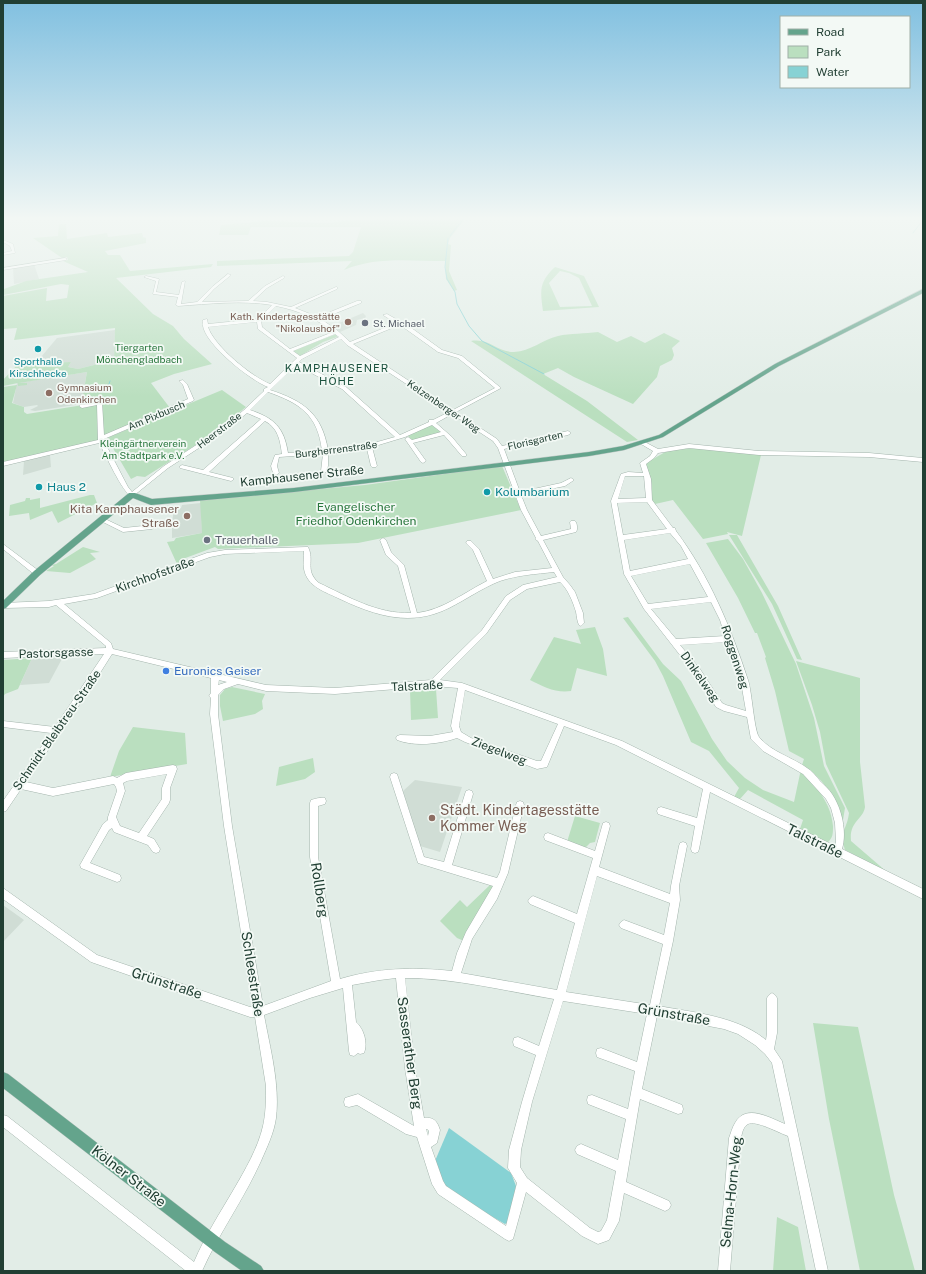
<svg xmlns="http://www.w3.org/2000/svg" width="926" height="1274" font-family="'Public Sans',sans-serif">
	<rect width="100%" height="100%" fill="#e2ede7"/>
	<path fill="#d0ddd5" d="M 34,264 L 39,279 L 14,284 L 13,268 Z
		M 363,313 L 366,316 L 365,318 L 357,320 L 356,325 L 340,332 L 332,326 Z
		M 115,330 L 114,360 L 78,369 L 68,367 L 71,362 L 36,363 L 57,338 Z
		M 87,372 L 81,404 L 35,411 L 30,410 L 38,406 L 37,405 L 24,407 L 13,403 L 17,383 Z
		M 50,455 L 51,467 L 23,475 L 24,461 Z
		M 201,503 L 202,533 L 172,538 L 172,522 L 174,510 L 181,508 L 182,505 Z
		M 63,657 L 49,683 L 20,685 L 32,658 Z
		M 415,780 L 462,787 L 440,852 L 420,846 L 403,791 Z
		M 3,905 L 24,920 L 3,942 Z"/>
	<path fill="#badfbf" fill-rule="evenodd" d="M 375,219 L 465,219 L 450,238 L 448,244 L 451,245 L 449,271 L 457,290 L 454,291 L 446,279 L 445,261 C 412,261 375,256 344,270 L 352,261 L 217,266 L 217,261 L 349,256 L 353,252 L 361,227 L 251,227 L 248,235 L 219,235 L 221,225 L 265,221 L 333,223 L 334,222 Z
		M 59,224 L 66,224 L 67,239 L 107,233 L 108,237 L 142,233 L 143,237 L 146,238 L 146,243 L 105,251 L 108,255 L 120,255 L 130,271 L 213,264 L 211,267 L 116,278 L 153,314 L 173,326 L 184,339 L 212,364 L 174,374 L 151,383 L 170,408 L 101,440 L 3,462 L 3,387 L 17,385 L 12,403 L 24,407 L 24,412 L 27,414 L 102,402 L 102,397 L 82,400 L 87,372 L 19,383 L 27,383 L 27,385 L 18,386 L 18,383 L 3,386 L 3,380 L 17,365 L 18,357 L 20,361 L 40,359 L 37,363 L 71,362 L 68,367 L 78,369 L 114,360 L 115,328 L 14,340 L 17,328 L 3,329 L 3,296 L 47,288 L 46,301 L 67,298 L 69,285 L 61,284 L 3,295 L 4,289 L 26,281 L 88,272 L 63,261 L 68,260 L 67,257 L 62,258 L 33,238 L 58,236 Z
		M 555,267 L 584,276 L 599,307 L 543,311 C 540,290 539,282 555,267 ZM 560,271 L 569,273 L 579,278 L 592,306 L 560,307 L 549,283 Z
		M 598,332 L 617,342 L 631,336 L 645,343 L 664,333 L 680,341 L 672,348 L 674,355 L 672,360 L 660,366 L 657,377 L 633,404 L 574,377 L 558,368 L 543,374 L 587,401 L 638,440 L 627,442 L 471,341 C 490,338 496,352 514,352 C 531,351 542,340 558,336 C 570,333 585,334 598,332 Z
		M 336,334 L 337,337 L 323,342 L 300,356 L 293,351 Z
		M 222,390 L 246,407 L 210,436 L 145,477 L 137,476 L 131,479 L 107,438 Z
		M 429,425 L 432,425 L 441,432 L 413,441 L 407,435 Z
		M 694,448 L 761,455 L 742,536 L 727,532 L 728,534 L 703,539 L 673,500 L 655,504 L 651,499 L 652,485 L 646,463 L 667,451 Z
		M 502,466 L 521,510 L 358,543 L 218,549 L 215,547 L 180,560 L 179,563 L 177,564 L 167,542 L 174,541 L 176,538 L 202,533 L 200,500 L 365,485 Z
		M 90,495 L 94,495 L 97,503 L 58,523 L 52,511 L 30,520 L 29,513 L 9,516 L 10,505 L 25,501 L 26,498 L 30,498 L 30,500 L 40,498 L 40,508 Z
		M 729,535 L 737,535 L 778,606 L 802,660 L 797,659 L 772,604 Z
		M 728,539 L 743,559 L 762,593 L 796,664 L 814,718 L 824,766 L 845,808 L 843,820 C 830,794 828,782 802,765 L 804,759 L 789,751 L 775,691 L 765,658 L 766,657 L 757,633 L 755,633 L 738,598 L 706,543 Z
		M 83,547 L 100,552 L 90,553 L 96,559 L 70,573 L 46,571 L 54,566 L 51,565 L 56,564 Z
		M 628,617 L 663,664 L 681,681 L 712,739 L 727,761 L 745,778 L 763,790 L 794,802 L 801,769 C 816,787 831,802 833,826 C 833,834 833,838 827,843 L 800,829 L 803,820 L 748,790 L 740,799 L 734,797 L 739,788 L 709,751 L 691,742 L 663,676 L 655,661 L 623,618 Z
		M 595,627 L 603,649 L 607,676 L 577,668 L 571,691 C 555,693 544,687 530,680 L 554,637 L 581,644 L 576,630 Z
		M 32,658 L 18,689 L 5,694 L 3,697 L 3,660 Z
		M 796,661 L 860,678 L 860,762 L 865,807 C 863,820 849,821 851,841 L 887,872 L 845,850 C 839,830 847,830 849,813 L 826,764 L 820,732 L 812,705 Z
		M 232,687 L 265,694 L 262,701 L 263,709 L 255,714 L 223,721 L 220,706 L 220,695 L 225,689 Z
		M 436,689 L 438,718 L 411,720 L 410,690 Z
		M 133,727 L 185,733 L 187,764 L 110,777 L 119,751 Z
		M 313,758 L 315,772 L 305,779 L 276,786 L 279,767 Z
		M 575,816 L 600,823 L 595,842 L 590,843 L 585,848 L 567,842 Z
		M 491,884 L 494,886 L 464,941 L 457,938 L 440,921 L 460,900 L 467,907 Z
		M 813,1023 L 858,1027 L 894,1195 L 915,1271 L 860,1271 L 829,1119 Z
		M 777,1217 L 798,1227 L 806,1271 L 773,1271 Z"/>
	<path fill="#87d2d4" d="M 449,1128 L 511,1173 L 516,1186 L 509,1222 L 505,1224 L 447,1191 L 435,1161 Z"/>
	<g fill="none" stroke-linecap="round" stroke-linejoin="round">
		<path stroke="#87d2d4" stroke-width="1" d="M 913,233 L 923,220
			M 450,236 L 463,219
			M 448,238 L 445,267 L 447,279 L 455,292 L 457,304 L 469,326 L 482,341 L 544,374
			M 108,387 L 110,381"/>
		<g stroke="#a4b5ad" stroke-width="1">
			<path id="minor" d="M 3,240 L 13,244 L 15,253 L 3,255 L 3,253 L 12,251 L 10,246 L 3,242 Z
				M 65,258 L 67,259 L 66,260 L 3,270 L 3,268 Z
				M 228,274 L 231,275 L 214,289 L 202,302 L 248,301 L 265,286 L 283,276 L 285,277 L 284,278 L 267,288 L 253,301 L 267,302 L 291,307 L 336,287 L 337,287 L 337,289 L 295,308 L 318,317 L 357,301 L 361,301 L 361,303 L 321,319 L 338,331 L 350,342 L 389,326 L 399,325 L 383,315 L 387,314 L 410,327 L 442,350 L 462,356 L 501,388 L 456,412 L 497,439 L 502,446 L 568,431 L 571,433 L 568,435 L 504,449 L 520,492 L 561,483 L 571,478 L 574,480 L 565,486 L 521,495 L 527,510 L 541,536 L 571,529 L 570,522 L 571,521 L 575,521 C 577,523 578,529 576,532 L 543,540 L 563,577 L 570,585 L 575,592 L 583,613 L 584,623 L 581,626 L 579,625 C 577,621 577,617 576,612 C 573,602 568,589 560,582 L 527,589 L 510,600 L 486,634 L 440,680 L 462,683 L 622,741 L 835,846 L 836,842 L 835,823 L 831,808 L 826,799 L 803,774 L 763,751 L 751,739 L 747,717 L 724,711 L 716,707 L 694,673 L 644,609 L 624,574 L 611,501 L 621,474 L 628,472 L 643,473 L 640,463 L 650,456 L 653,451 L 641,444 L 640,443 L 643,441 L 658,449 L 689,444 L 759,451 L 869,453 L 923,458 L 923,462 L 869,457 L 759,455 L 689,448 L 658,453 L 654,458 L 646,464 L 651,479 L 652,500 L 673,528 L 675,528 L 676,531 C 709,575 731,628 748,680 C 752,692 754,730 759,737 C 771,752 792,757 807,768 C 812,771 816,776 820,781 C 824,785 829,789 832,794 C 842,809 847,832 842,849 L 923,889 L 923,899 L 710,792 L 699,849 L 698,852 L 695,853 L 692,852 L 691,849 L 695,826 L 661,815 L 658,814 L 657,811 L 658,808 L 661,807 L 697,818 L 703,789 L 616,745 L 564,726 L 547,767 L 537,769 L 465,742 L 457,738 C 440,744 415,747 397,740 L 396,738 L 397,736 L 400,735 L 430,736 L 453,732 L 451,726 L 458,688 L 433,686 L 335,694 L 266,691 L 238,684 L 224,689 L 218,695 L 218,714 L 232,826 L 263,1006 L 331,981 L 310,857 L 310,803 L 311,800 C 315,799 320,797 325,798 L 326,801 L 325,804 L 318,806 L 318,857 L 340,979 C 377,968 413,967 452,971 L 457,953 L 466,932 L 493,886 L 418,863 L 390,777 L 391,774 L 394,773 L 397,774 L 398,777 L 424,857 L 444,862 L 465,794 L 466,791 L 469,790 L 472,791 L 473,794 L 452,865 L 497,878 L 500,872 L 516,805 L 517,802 L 520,801 L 523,802 L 524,805 L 508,873 L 497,899 L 472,939 L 461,973 L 557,990 L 575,923 L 530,904 L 528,901 L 530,898 L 533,896 L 577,914 L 593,858 L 545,840 L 544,837 L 545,834 L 548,833 L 595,851 L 603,823 L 606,822 L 609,823 L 610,826 L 599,867 L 670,894 L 671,886 L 679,846 L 680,843 L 683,842 L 686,843 L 687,846 L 679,886 L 680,900 L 673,941 L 659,1006 C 695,1013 737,1016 766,1040 L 767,1033 L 767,998 L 769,995 L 772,993 L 775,995 L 777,998 L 777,1033 L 774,1049 L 782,1061 L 828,1271 L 816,1271 L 788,1136 C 779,1133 756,1120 748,1124 C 743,1127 742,1133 741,1138 L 730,1271 L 718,1271 L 729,1138 C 731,1133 732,1128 735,1123 C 746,1103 770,1118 785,1124 L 772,1063 L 765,1054 L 755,1045 L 738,1034 L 724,1029 L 657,1016 L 642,1089 L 682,1105 L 683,1109 L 682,1113 L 678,1114 L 640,1099 L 626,1182 L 669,1201 L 671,1205 L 669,1209 L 665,1211 L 624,1193 L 619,1221 L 609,1240 L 598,1244 L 582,1236 L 526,1192 L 513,1239 L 509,1241 L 505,1239 L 438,1194 L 432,1184 L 417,1137 L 406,1134 L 357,1105 L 349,1107 L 345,1106 L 344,1102 L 345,1098 L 358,1094 L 414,1126 L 405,1068 L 396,978 L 380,980 L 352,985 L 356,1022 C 364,1029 368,1043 364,1053 L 360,1054 L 358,1053 L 354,1056 L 350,1055 L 349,1051 L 343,988 L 310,998 L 264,1015 C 270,1048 280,1084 276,1118 C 274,1133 267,1147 261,1161 C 244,1199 219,1233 202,1271 L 186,1271 L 3,1127 L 3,1115 L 7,1116 L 194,1262 C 205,1236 220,1213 234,1189 C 245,1170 258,1148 263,1126 C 266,1113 266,1099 266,1086 L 255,1017 L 250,1017 L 91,962 L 3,899 L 3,888 L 97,955 L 250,1007 L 253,1007 L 224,826 L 210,714 L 211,698 L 209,696 L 211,693 L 211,678 L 112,654 L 88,692 L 26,782 L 53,788 L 113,776 L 117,778 L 126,773 L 173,765 L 176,766 L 177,769 L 170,788 L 170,800 L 169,803 L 147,836 L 154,839 L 160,849 L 159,852 L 156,853 L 153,852 L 148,845 L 114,832 L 112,828 L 109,830 L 90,863 L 120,875 L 121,878 L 120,881 L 117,882 L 81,868 L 80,865 L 103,824 L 108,820 L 108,817 L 117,791 L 116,787 L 114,784 L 53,796 L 21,789 L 6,811 L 3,812 L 3,801 L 51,733 L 3,727 L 3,721 L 55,727 L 104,654 L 3,658 L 3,652 L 106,648 L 106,646 L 56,605 L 49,607 L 4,608 L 3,607 L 3,603 L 49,601 L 94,594 L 207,553 L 225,550 L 306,547 L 308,547 C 315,561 304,570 319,583 C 349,597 377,614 411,613 L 398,566 L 386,555 L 380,540 L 383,538 L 386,540 L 391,552 L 404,565 L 417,613 C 443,610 465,592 487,581 L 473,550 L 466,543 L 467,541 L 471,541 L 479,549 L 493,579 L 515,572 L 552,568 L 538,541 L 535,539 L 536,538 L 521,510 L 498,448 L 493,441 L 452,414 L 436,423 L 452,437 L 466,454 L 466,456 L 462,456 L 444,435 L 413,443 L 426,461 L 423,463 L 421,462 L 405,439 L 408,437 L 412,440 L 441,432 L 432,425 L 405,437 L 372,447 L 377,466 L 376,467 L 372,467 L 371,466 L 367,449 L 328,454 L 328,466 L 326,472 L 324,473 L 321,471 L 323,454 L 279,457 L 277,466 L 279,473 L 276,475 L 273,473 L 271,466 L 275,455 L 282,454 C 280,440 278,428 265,421 L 209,472 L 233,478 L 233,480 L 231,481 L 180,468 L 179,467 L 182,465 L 203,470 L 261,419 L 247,413 L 225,431 L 168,468 L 132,497 C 122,492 106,455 99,443 L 3,466 L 3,462 L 98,440 L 97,405 L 82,408 L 79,406 L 80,405 L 102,402 L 104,435 L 188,399 L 183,385 L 179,381 L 183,380 L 187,384 L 194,400 L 193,401 L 104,439 L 104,441 L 128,487 L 132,492 L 164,466 L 221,429 L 244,410 L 264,391 L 264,389 L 268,387 C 250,380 206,345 203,326 C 202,324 203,322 203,320 L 207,319 L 208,324 L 258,319 L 272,305 C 241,300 209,304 178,306 L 176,305 L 178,297 L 153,294 L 156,281 L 144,277 L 146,276 L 159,279 L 156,292 L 179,295 L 182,282 L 185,281 L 181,304 L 197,302 L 212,287 ZM 276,306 C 297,310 316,318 333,332 L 290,349 L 262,327 L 261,320 ZM 257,322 L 258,329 L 297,358 L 270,384 C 252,377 214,346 208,327 ZM 403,327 L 438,352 L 458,358 L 495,388 L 453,410 L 353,344 L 392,328 ZM 335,334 L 339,337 L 300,356 L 293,351 ZM 341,339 L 347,345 L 449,412 L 433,420 L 429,420 L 429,422 L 400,435 L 346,387 L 299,362 L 302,359 ZM 296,365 L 342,389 L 395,437 L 370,444 L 328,450 C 322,414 304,401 270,390 ZM 268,392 C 300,403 318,415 322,451 L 288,453 C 284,427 274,418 250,410 ZM 625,476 L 644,476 L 646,498 L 618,499 ZM 647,502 L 667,529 L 623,535 L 617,503 ZM 670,533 L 681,546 L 688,559 L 630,571 L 624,540 ZM 304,551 C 304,557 303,563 304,569 C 307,587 326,592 340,599 C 376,616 411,627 449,608 C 467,599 482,588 500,581 C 518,575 536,574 554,572 L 557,577 L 523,585 L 506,596 L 482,630 L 431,680 L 335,688 L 266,685 L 113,649 L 111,643 L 64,604 L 97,598 L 210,557 L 225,554 ZM 690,564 L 708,597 L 648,604 L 631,576 ZM 711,602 L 720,620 L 725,636 L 676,639 L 651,609 ZM 727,642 L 741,682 L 746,711 L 726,705 L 722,703 L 700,669 L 680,645 ZM 219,680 L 227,682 L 218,685 ZM 465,690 L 558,724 L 541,761 L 537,761 L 471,738 L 461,732 L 459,726 ZM 167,774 L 162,788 L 162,799 L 139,833 L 120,826 L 116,817 L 125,791 L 123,783 L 127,781 ZM 597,876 L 670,903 L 664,935 L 624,920 L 621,922 L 619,925 L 621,928 L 663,944 L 650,1005 L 566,992 ZM 405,978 C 456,978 505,991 554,999 L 539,1046 L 518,1037 L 514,1038 L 513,1042 L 514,1046 L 536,1055 L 522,1102 L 509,1150 L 508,1168 L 517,1183 L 506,1226 L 446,1186 L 443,1181 L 431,1147 L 437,1143 L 440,1130 C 437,1121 434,1117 424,1118 L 415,1068 ZM 563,1001 L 647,1014 L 637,1062 L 601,1048 L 597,1049 L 596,1053 L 597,1057 L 635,1071 L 628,1109 L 592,1095 L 588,1096 L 587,1100 L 588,1104 L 626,1119 L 618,1160 L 581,1144 L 577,1146 L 575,1150 L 577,1154 L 616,1171 L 607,1220 L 601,1231 L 598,1232 L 590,1228 L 527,1178 L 520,1167 L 521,1150 L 532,1102 ZM 426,1129 L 427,1129 L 429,1131 L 428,1136 Z
				M 103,518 L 124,528 L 152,525 L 155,527 L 152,529 L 123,532 L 101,521 L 100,520 Z
				M 3,544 L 39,571 L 40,573 L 39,575 L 35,575 L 3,549 Z"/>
		</g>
		<g stroke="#c1c9c6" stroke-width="1">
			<path id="major" d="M 923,289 L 923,293 L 779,366 L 663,437 L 624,450 L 589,456 L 294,492 L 151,505 L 133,498 L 40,575 L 6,608 L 3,609 L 3,601 L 34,571 L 129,493 L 135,493 L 152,499 L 294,488 L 589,452 L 623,446 L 659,435 L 775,364 Z
				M 3,1072 L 8,1074 L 225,1242 L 261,1266 L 264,1271 L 242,1271 L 215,1252 L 3,1088 Z"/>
		</g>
		<use href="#minor" fill="#fff" fill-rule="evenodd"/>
		<use href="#major" fill="#64a48c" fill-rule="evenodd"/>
	</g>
	<linearGradient id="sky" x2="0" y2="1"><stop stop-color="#81c0e0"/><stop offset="0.55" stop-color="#f2f7f4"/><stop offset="1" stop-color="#f2f7f4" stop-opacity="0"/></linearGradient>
	<rect width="926" height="397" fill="url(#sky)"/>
	<g fill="#8d6e63" stroke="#f3f9f5" stroke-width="1.5">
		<circle cx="348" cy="322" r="4"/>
		<circle cx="49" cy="393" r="4"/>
		<circle cx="187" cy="516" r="4"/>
		<circle cx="432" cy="818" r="4"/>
	</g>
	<g fill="#6b7280" stroke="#f3f9f5" stroke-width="1.5">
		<circle cx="365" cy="323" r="4"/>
		<circle cx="207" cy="540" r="4"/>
	</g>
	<g fill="#0f9aa8" stroke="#f3f9f5" stroke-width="1.5">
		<circle cx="38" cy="349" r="4"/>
		<circle cx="39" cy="487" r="4"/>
		<circle cx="487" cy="492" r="4"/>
	</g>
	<circle fill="#3f7fe0" stroke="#f3f9f5" stroke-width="1.5" cx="166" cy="671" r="4"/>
	<g text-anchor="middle" stroke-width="3.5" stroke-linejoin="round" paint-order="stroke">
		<g font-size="10" fill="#785e54" stroke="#f3f9f5" text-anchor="end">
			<text x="340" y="320">Kath. Kindertagesstätte<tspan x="340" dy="12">"Nikolaushof"</tspan></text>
			<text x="57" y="391" text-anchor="start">Gymnasium<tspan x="57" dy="12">Odenkirchen</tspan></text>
		</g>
		<g font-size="10" fill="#5b616d" stroke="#f3f9f5" text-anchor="start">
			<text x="373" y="327">St. Michael</text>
		</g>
		<g font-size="10" fill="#29773d" stroke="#f3f9f5">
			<text x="139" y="351">Tiergarten<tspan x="139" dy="12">Mönchengladbach</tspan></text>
			<text x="143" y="447">Kleingärtnerverein<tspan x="143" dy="12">Am Stadtpark e.V.</tspan></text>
		</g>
		<g font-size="10" fill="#0d838f" stroke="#f3f9f5">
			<text x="38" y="365">Sporthalle<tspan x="38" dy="12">Kirschhecke</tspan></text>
		</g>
		<g font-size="10" fill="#213f33" stroke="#f3f9f5">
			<text transform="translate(444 406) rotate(34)" y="4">Kelzenberger Weg</text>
			<text transform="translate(156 415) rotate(-23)" y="4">Am Pixbusch</text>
			<text transform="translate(219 430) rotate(-37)" y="4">Heerstraße</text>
			<text transform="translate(535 440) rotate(-13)" y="4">Florisgarten</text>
			<text transform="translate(336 449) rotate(-7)" y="4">Burgherrenstraße</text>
		</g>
		<g font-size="11" letter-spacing="1" fill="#1c523e" stroke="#f3f9f5">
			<text x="337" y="372">KAMPHAUSENER<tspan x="337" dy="13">HÖHE</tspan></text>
		</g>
		<g font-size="12" fill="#213f33" stroke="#f3f9f5">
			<text transform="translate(302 476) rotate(-6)" y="4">Kamphausener Straße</text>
			<text transform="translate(155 575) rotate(-20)" y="4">Kirchhofstraße</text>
			<text transform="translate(56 653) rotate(-2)" y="4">Pastorsgasse</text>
			<text transform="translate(735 657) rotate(72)" y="4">Roggenweg</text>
			<text transform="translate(700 677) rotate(55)" y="4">Dinkelweg</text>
			<text transform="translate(417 686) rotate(-3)" y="4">Talstraße</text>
			<text transform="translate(57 730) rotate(-55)" y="4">Schmidt-Bleibtreu-Straße</text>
			<text transform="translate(499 751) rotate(21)" y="4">Ziegelweg</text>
		</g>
		<g font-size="12" fill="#0d838f" stroke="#f3f9f5" text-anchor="start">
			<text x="47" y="491">Haus 2</text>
			<text x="495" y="496">Kolumbarium</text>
		</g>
		<g font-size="12" fill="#29773d" stroke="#f3f9f5">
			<text x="356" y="511">Evangelischer<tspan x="356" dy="14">Friedhof Odenkirchen</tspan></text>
		</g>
		<g font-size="12" fill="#785e54" stroke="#f3f9f5" text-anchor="end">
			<text x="179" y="513">Kita Kamphausener<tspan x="179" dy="14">Straße</tspan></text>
		</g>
		<g font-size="12" fill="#5b616d" stroke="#f3f9f5" text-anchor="start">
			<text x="215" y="544">Trauerhalle</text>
		</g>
		<g font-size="12" fill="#366cbe" stroke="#f3f9f5" text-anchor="start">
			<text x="174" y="675">Euronics Geiser</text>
		</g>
		<g font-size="14" fill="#785e54" stroke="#f3f9f5" text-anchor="start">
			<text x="440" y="815">Städt. Kindertagesstätte<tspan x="440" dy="16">Kommer Weg</tspan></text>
		</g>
		<g font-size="14" fill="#213f33" stroke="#f3f9f5">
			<text transform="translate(815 841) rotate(26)" y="5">Talstraße</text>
			<text transform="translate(320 890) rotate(81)" y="5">Rollberg</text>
			<text transform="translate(253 974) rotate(81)" y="5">Schleestraße</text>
			<text transform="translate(167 983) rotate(18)" y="5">Grünstraße</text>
			<text transform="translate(674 1014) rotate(10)" y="5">Grünstraße</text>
			<text transform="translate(410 1053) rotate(82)" y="5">Sasserather Berg</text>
			<text transform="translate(129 1176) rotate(38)" y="5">Kölner Straße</text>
			<text transform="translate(731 1192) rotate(-84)" y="5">Selma-Horn-Weg</text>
		</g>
	</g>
	<rect width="926" height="1274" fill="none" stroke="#213f33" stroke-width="8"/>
	<rect x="780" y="16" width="130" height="72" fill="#f3f9f5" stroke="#9fafa7"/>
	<rect x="788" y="29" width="20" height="6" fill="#64a48c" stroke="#9fafa7"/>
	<text x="816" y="36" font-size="12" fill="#213f33">Road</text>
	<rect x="788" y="46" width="20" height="12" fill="#badfbf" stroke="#9fafa7"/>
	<text x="816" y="56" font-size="12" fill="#213f33">Park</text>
	<rect x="788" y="66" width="20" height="12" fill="#87d2d4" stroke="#9fafa7"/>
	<text x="816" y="76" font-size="12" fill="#213f33">Water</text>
</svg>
